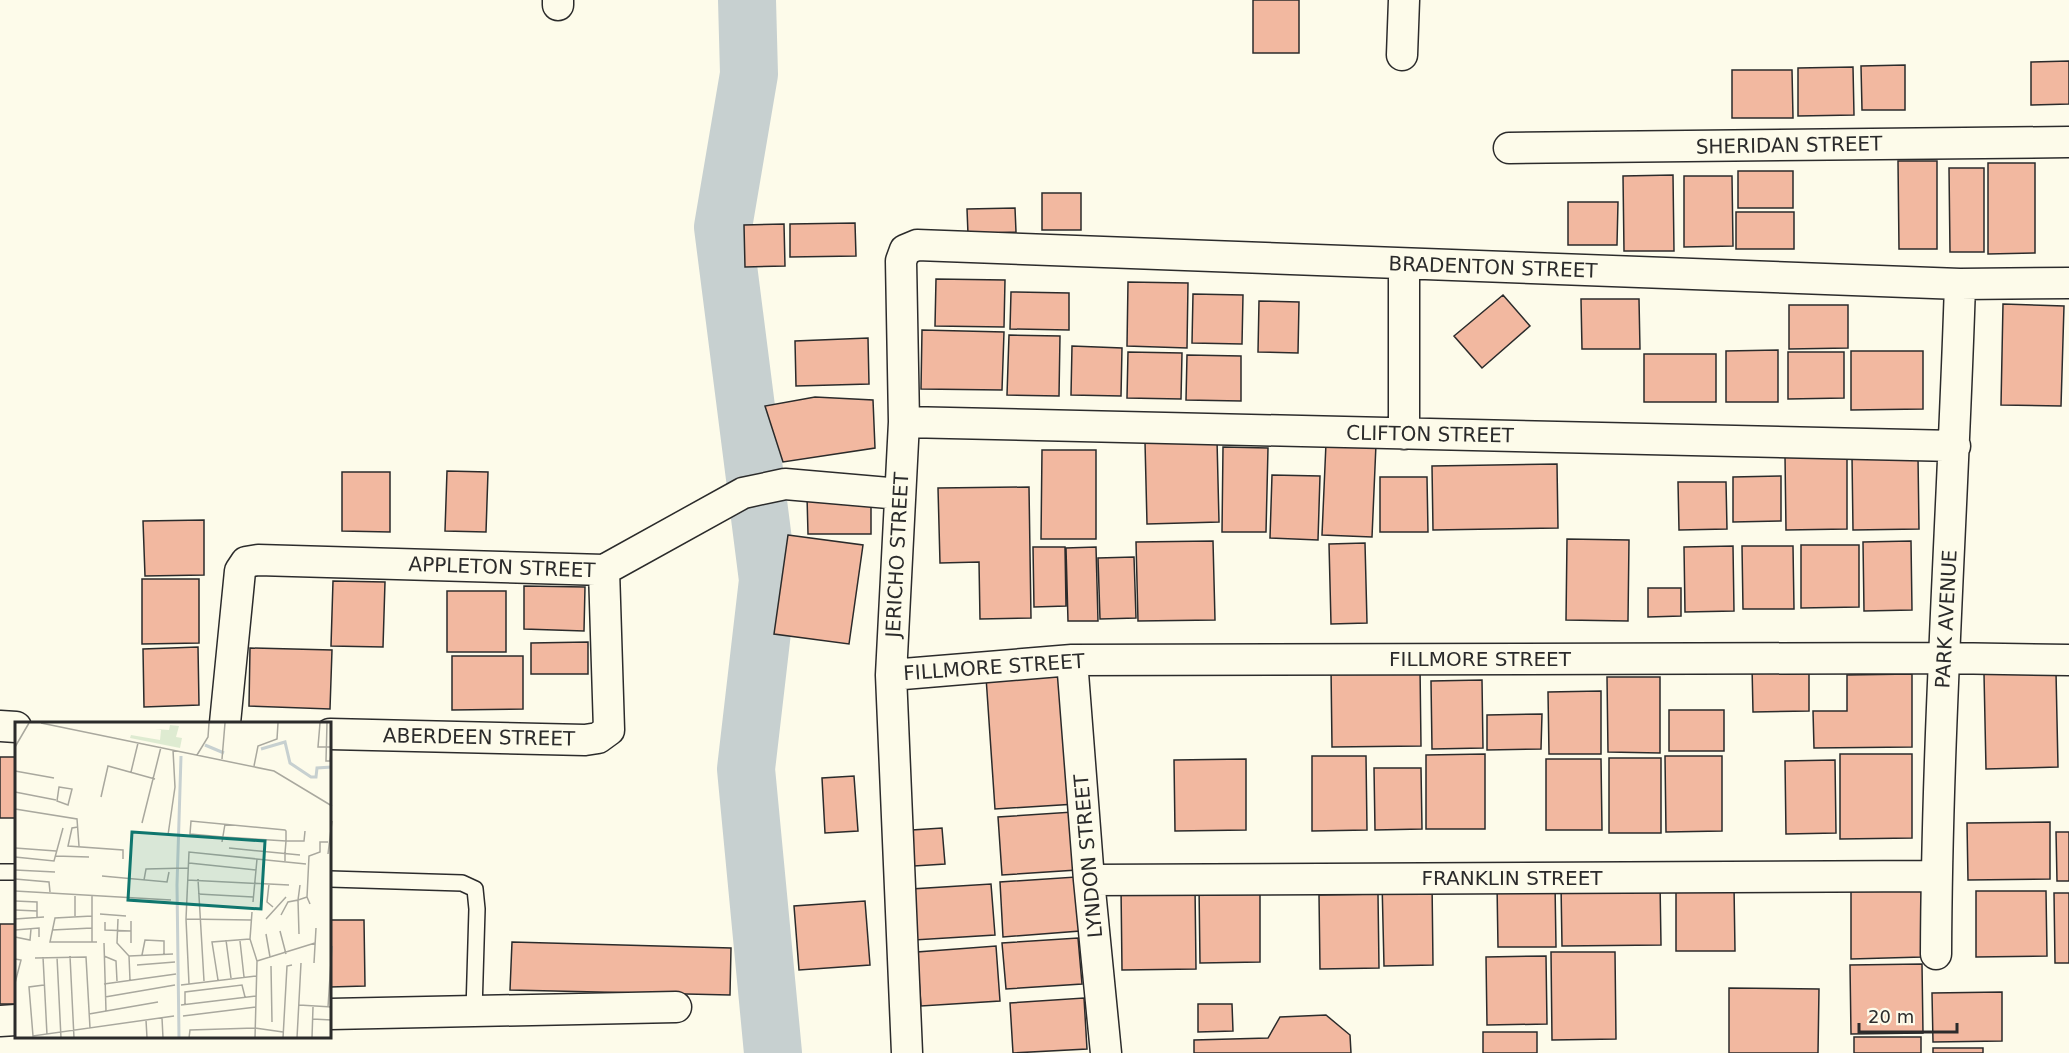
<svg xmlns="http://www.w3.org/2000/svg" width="2069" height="1053" font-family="'DejaVu Sans',sans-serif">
	<rect width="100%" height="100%" fill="#fdfbea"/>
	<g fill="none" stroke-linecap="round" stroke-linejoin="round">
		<path stroke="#c7d0d0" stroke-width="58" d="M 747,0 L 749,74 L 723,227 L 768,580 L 746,769 L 773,1053"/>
	</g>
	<path fill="#f2b8a0" stroke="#2b2b2b" stroke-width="1.5" d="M 1253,0 L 1299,0 L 1299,53 L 1253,53 Z
		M 2069,61 L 2069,104 L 2031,105 L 2031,62 Z
		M 1905,65 L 1905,110 L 1862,110 L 1861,66 Z
		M 1853,67 L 1854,115 L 1798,116 L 1798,68 Z
		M 1732,70 L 1792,70 L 1793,118 L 1732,118 Z
		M 1898,161 L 1937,161 L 1937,249 L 1899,249 Z
		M 1988,163 L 2035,163 L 2035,253 L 1988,254 Z
		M 1949,168 L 1984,168 L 1984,252 L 1950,252 Z
		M 1738,171 L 1793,171 L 1793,208 L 1738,208 Z
		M 1673,175 L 1674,251 L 1624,251 L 1623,176 Z
		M 1684,176 L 1732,176 L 1733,246 L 1684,247 Z
		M 1042,193 L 1081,193 L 1081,230 L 1042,230 Z
		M 1568,202 L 1618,202 L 1617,245 L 1568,245 Z
		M 1015,208 L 1016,232 L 968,234 L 967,209 Z
		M 1736,212 L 1794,212 L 1794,249 L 1736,249 Z
		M 855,223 L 856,256 L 790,257 L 790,224 Z
		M 784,224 L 785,266 L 745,267 L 744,225 Z
		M 936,279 L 1005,280 L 1004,327 L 935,326 Z
		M 1128,282 L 1188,283 L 1187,348 L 1127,346 Z
		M 1011,292 L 1069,293 L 1069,330 L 1010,329 Z
		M 1193,294 L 1243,295 L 1242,344 L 1192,343 Z
		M 1503,295 L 1530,326 L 1482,368 L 1454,336 Z
		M 1581,299 L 1639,299 L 1640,349 L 1582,349 Z
		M 1259,301 L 1299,302 L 1298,353 L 1258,352 Z
		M 2003,304 L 2064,306 L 2061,406 L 2001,405 Z
		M 1789,305 L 1848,305 L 1848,348 L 1789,349 Z
		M 922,330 L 1004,332 L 1002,390 L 921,389 Z
		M 1009,335 L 1060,336 L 1059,396 L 1007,395 Z
		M 868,338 L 869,384 L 796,386 L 795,341 Z
		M 1072,346 L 1122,348 L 1121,396 L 1071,395 Z
		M 1778,350 L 1778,402 L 1726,402 L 1726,351 Z
		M 1851,351 L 1923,351 L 1923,409 L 1851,410 Z
		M 1128,352 L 1182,353 L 1181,399 L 1127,398 Z
		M 1788,352 L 1844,352 L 1844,398 L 1788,399 Z
		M 1644,354 L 1716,354 L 1716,402 L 1644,402 Z
		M 1187,355 L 1241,356 L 1241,401 L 1186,400 Z
		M 815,397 L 873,400 L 875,448 L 783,462 L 765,406 Z
		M 1217,440 L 1219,522 L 1147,524 L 1145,442 Z
		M 1326,443 L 1376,444 L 1372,537 L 1322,535 Z
		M 1223,447 L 1268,448 L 1266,532 L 1222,532 Z
		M 1042,450 L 1096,450 L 1096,539 L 1041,539 Z
		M 1785,456 L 1847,456 L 1847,529 L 1786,530 Z
		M 1852,457 L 1918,457 L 1919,529 L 1853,530 Z
		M 1557,464 L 1558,528 L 1433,530 L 1432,466 Z
		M 447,471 L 488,472 L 486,532 L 445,531 Z
		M 342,472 L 390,472 L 390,532 L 342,531 Z
		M 1272,475 L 1320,476 L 1318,540 L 1270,538 Z
		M 1781,476 L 1781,521 L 1733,522 L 1733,477 Z
		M 1380,477 L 1427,477 L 1428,532 L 1380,532 Z
		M 1678,482 L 1726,482 L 1727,529 L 1679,530 Z
		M 1029,487 L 1031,618 L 980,619 L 979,562 L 940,563 L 938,488 Z
		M 807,496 L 871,496 L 871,534 L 808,534 Z
		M 204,520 L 204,575 L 145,576 L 143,521 Z
		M 788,535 L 863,545 L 849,644 L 774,634 Z
		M 1567,539 L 1629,540 L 1628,621 L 1566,620 Z
		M 1213,541 L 1215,620 L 1138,621 L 1136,542 Z
		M 1911,541 L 1912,610 L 1864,611 L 1863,542 Z
		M 1365,543 L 1367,623 L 1331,624 L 1329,544 Z
		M 1801,545 L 1859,545 L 1859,607 L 1801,608 Z
		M 1733,546 L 1734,611 L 1685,612 L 1684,547 Z
		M 1742,546 L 1793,546 L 1794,609 L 1743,609 Z
		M 1033,547 L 1065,547 L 1066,606 L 1034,607 Z
		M 1096,547 L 1098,621 L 1068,621 L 1066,548 Z
		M 1134,557 L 1136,618 L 1100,619 L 1098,558 Z
		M 142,579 L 199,579 L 199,643 L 142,644 Z
		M 333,581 L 385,582 L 383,647 L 331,646 Z
		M 524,586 L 585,587 L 584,631 L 524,629 Z
		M 1648,588 L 1681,588 L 1681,616 L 1648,617 Z
		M 447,591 L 506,591 L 506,652 L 447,652 Z
		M 588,642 L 588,674 L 531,674 L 531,643 Z
		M 198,647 L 199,705 L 144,707 L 143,649 Z
		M 250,648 L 332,650 L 330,709 L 249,706 Z
		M 452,656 L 523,656 L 523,709 L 452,710 Z
		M 1809,665 L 1809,711 L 1753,712 L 1752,666 Z
		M 1420,667 L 1421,746 L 1332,747 L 1331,668 Z
		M 1068,671 L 1076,804 L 995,809 L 986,677 Z
		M 2056,672 L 2058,767 L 1986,769 L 1984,674 Z
		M 1912,674 L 1912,747 L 1814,748 L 1813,711 L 1847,711 L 1847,675 Z
		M 1607,677 L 1660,677 L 1660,753 L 1608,752 Z
		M 1482,680 L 1483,748 L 1432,749 L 1431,681 Z
		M 1601,691 L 1601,754 L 1549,754 L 1548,692 Z
		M 1669,710 L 1724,710 L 1724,751 L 1669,751 Z
		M 1542,714 L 1541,749 L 1487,750 L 1487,715 Z
		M 1485,754 L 1485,829 L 1426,829 L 1426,755 Z
		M 1840,754 L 1912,754 L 1912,838 L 1840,839 Z
		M 1312,756 L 1366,756 L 1367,830 L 1312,831 Z
		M 1665,756 L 1722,756 L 1722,831 L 1666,832 Z
		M 0,757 L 16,757 L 16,818 L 0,818 Z
		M 1609,758 L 1661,758 L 1661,833 L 1609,833 Z
		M 1246,759 L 1246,830 L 1175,831 L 1174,760 Z
		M 1546,759 L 1601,759 L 1602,830 L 1546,830 Z
		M 1835,760 L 1836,833 L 1786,834 L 1785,761 Z
		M 1374,768 L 1421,768 L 1422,829 L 1375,830 Z
		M 854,776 L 858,831 L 825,833 L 822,778 Z
		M 1073,812 L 1077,870 L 1002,875 L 998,817 Z
		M 2050,822 L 2050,879 L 1968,880 L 1967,823 Z
		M 942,828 L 945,864 L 914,866 L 912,830 Z
		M 2056,832 L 2069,832 L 2069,881 L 2057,881 Z
		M 1076,877 L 1080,931 L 1003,937 L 1000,882 Z
		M 1382,881 L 1432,881 L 1433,965 L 1384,966 Z
		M 1660,882 L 1661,945 L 1562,946 L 1561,884 Z
		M 1555,883 L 1556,947 L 1498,947 L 1497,884 Z
		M 991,884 L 995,935 L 914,940 L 911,889 Z
		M 1922,884 L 1922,957 L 1851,959 L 1851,885 Z
		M 1260,885 L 1260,962 L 1200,963 L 1199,886 Z
		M 1676,886 L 1734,886 L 1735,951 L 1676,951 Z
		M 1195,887 L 1196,969 L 1122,970 L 1121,888 Z
		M 1976,891 L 2046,891 L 2047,956 L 1976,957 Z
		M 2054,893 L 2069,893 L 2069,963 L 2055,963 Z
		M 1378,894 L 1379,968 L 1320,969 L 1319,895 Z
		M 865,901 L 870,965 L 799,970 L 794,906 Z
		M 330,920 L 364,920 L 365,986 L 330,987 Z
		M 0,924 L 16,924 L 16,1004 L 0,1004 Z
		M 1078,938 L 1082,984 L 1006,989 L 1002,943 Z
		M 512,942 L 731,948 L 730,995 L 510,990 Z
		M 996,946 L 1000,1001 L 921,1006 L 917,952 Z
		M 1551,952 L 1615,952 L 1616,1039 L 1552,1040 Z
		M 1546,956 L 1547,1024 L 1487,1025 L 1486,957 Z
		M 1922,964 L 1923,1033 L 1851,1034 L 1850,965 Z
		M 1729,988 L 1819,989 L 1818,1053 L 1729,1053 Z
		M 2002,992 L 2002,1041 L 1933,1042 L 1932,993 Z
		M 1084,998 L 1087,1049 L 1013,1053 L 1010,1003 Z
		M 1198,1004 L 1232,1004 L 1233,1031 L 1198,1032 Z
		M 1326,1015 L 1350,1035 L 1351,1053 L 1194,1053 L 1194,1040 L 1268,1038 L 1280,1017 Z
		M 1483,1032 L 1537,1032 L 1537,1053 L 1483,1053 Z
		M 1854,1037 L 1921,1037 L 1921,1053 L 1854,1053 Z
		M 1933,1048 L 1983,1048 L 1983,1053 L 1933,1053 Z"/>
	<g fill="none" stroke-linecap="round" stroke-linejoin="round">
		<g stroke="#2b2b2b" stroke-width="18">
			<path id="lane" d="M 0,872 L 16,872
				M 330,879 L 462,883 L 475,889 L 477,909 L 474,1011"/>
		</g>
		<g stroke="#2b2b2b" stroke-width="33">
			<path id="street" d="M 558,5 L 558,0
				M 1402,55 L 1404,0
				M 1509,148 L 2069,142
				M 904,422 L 1955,446
				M 1404,434 L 1404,264
				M 1072,660 L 1089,880 L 1106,1053
				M 891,675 L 1072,660 L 1943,658 L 2069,660
				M 225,723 L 240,571 L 246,562 L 258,560 L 604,570 L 743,493 L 785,484 L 900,494
				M 0,726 L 16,727
				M 330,734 L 585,740 L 598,738 L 609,730 L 604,570
				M 1089,880 L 1936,876
				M 1936,954 C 1937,730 1953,507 1960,284
				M 330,1014 L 676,1007
				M 0,1021 L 16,1020
				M 907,1053 L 891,675 L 904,422 L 901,261 L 905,250 L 917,245 L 1960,284 L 2069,283"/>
		</g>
		<use href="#lane" stroke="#fdfbea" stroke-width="15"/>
		<use href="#street" stroke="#fdfbea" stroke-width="30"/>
	</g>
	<g text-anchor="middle" stroke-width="4.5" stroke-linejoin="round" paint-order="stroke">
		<g font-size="20" fill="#2b2b2b" stroke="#fdfbea">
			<text transform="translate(1789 145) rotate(-1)" y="7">SHERIDAN STREET</text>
			<text transform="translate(1493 267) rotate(2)" y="7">BRADENTON STREET</text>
			<text transform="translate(1430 434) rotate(1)" y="7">CLIFTON STREET</text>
			<text transform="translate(897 555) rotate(-87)" y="7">JERICHO STREET</text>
			<text transform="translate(502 567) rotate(2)" y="7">APPLETON STREET</text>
			<text transform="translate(1946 619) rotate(-87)" y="7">PARK AVENUE</text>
			<text x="1480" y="666">FILLMORE STREET</text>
			<text transform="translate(994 667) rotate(-4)" y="7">FILLMORE STREET</text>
			<text transform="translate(479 737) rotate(1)" y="7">ABERDEEN STREET</text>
			<text transform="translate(1088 856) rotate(-95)" y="7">LYNDON STREET</text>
			<text x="1512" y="885">FRANKLIN STREET</text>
		</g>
	</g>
	<g transform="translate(15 722)">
		<rect width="316" height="316" fill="#fdfbea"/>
		<path d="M 155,3 L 164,4 L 161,15 L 167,16 L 165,26 L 115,16 L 116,13 L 145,18 L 146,8 L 140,7 L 154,8 Z" fill="#deebd1"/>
		<path fill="none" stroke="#c7d0d0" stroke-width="3" d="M 190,23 L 209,31M 246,27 L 270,20 L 275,41 L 296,55 L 301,55 L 302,46 L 317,45M 164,316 L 162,163 L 166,34"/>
		<path fill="none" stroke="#a9a89e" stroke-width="1.5" d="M 26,1 L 259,49 L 317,84M 305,1 L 303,25 L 317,25M 312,1 L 311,39 L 315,39 L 316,32M 0,25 L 14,1M 182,33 L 193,15 L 194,1M 207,37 L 210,1M 239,44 L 243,24 L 262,17 L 263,1M 0,49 L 39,56M 116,50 L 123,21M 44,65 L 57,67 L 53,83 L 42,79 ZM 0,70 L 41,78M 86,75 L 93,44 L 140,57M 0,87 L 62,97 L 64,124M 127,101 L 146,25M 63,105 L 57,106 L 53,124 L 108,128 L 108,137M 153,113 L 160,65 L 158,28M 207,120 L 210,102M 0,126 L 41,129M 214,126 L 285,133M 313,132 L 317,99M 40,134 L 74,135M 0,135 L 39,139 L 48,106M 270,139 L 270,131 L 271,119 L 271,109 L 270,108 L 176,99 L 175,112 L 208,115 L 271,119 L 289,119 L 290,109M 174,141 L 241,148M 0,148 L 40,150M 87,154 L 152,160 L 154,150M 0,157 L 34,160 L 35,170M 183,157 L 189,259M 129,158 L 131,147 L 173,146M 172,158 L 274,163M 254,162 L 252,180 L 258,185M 0,169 L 156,178M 183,172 L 238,175M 0,179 L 22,180 L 22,196M 238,180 L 242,137M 295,182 L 292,175 L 294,134 L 305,130 L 305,120 L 313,120M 0,188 L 22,189M 237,190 L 235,217 L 242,239 L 240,316M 85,192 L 111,194M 266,193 L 273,180 L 283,178 L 285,163M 60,194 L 60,172M 77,194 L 40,196 L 35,220 L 82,220M 0,197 L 29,195M 103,197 L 102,221 L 114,234 L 115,258M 171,197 L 236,198M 251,197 L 271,175M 90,200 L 90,208 L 116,209M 0,208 L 24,206 L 24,215M 37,208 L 77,206M 265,209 L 271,232M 251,212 L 255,235M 284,212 L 283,178 L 292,175M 0,215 L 15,218 L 16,207M 211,218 L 216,256M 225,219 L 229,255M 77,220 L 77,174M 89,221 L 91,289M 116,221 L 116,199M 127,233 L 130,218 L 149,219 L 149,233M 55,234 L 59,316M 89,234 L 101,239 L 102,259M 114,234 L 158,232M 28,235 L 32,313M 42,235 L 46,316M 20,236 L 71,235 L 75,306M 0,237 L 6,238 L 0,261M 242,239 L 300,221M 299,241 L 301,206M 122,243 L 160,240M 256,244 L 257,300M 203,258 L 197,220 L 235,217M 89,262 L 161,252M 174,262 L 171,197 L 174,130 L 291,142M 29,263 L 14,265 L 18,314 L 159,294M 166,263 L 242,254M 90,275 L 160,263M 170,282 L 170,270 L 227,263 L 230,275M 166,283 L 241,274M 284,283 L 317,285M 313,285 L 317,224M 74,292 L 143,280M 168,294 L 241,285M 147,296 L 148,316M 297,297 L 317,298M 131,298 L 132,316M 174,316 L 175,308 L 240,306 L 268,310M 268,316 L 272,244 L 277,243M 282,316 L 286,241M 297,316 L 298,285"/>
		<path fill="#0f766e" fill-opacity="0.15" stroke="#0f766e" stroke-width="3" d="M 117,110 L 250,119 L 246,187 L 113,178 Z"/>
		<rect width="316" height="316" fill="none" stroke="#2b2b2b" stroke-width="3"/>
	</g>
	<path d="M1859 1023v9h98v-9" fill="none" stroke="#2b2b2b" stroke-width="3"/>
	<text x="1868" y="1023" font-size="18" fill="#2b2b2b" stroke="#fdfbea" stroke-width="4.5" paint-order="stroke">20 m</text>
</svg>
